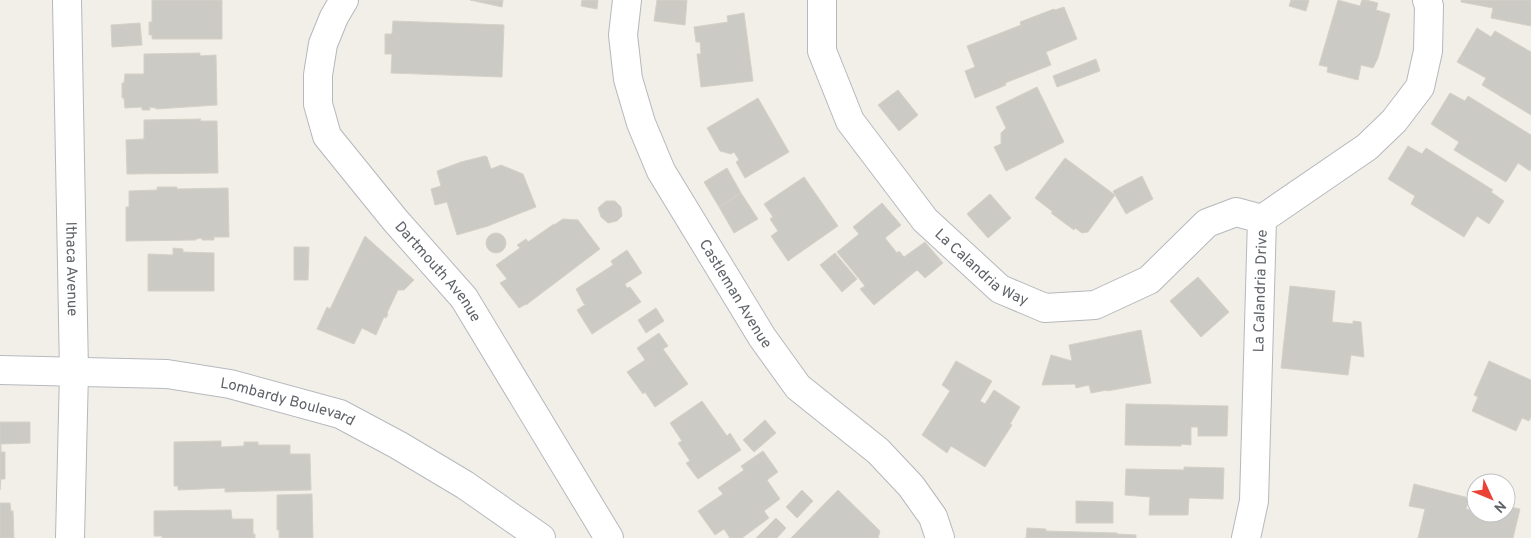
<svg xmlns="http://www.w3.org/2000/svg" width="1531" height="538" font-family="Overpass,sans-serif">
	<rect width="100%" height="100%" fill="#f1efe8"/>
	<path fill="#cccac5" stroke="#d6d1c6" d="M 152,0 L 222,0 L 222,39 L 152,39 L 152,35 L 149,35 L 149,22 L 152,22 Z
		M 470,0 L 503,0 L 502,7 Z
		M 582,0 L 598,0 L 597,9 L 581,6 Z
		M 657,0 L 687,0 L 685,25 L 654,21 Z
		M 1291,0 L 1309,0 L 1306,11 L 1289,6 Z
		M 1338,0 L 1360,6 L 1362,0 L 1366,0 L 1378,3 L 1376,10 L 1390,14 L 1378,58 L 1373,68 L 1361,65 L 1358,80 L 1327,72 L 1328,67 L 1319,65 Z
		M 1461,0 L 1531,0 L 1531,26 L 1491,18 L 1493,8 L 1461,2 Z
		M 1064,7 L 1077,39 L 1046,52 L 1051,65 L 1005,83 L 1006,85 L 975,98 L 965,71 L 975,67 L 967,46 L 1021,25 L 1020,22 L 1054,9 L 1055,10 Z
		M 744,13 L 753,81 L 701,87 L 697,54 L 701,54 L 700,42 L 696,42 L 694,27 L 728,22 L 727,16 Z
		M 393,21 L 504,25 L 502,77 L 391,73 L 392,54 L 385,54 L 385,34 L 392,34 Z
		M 140,23 L 142,45 L 112,47 L 111,25 Z
		M 1477,28 L 1491,37 L 1495,31 L 1531,52 L 1531,115 L 1482,85 L 1486,78 L 1457,62 Z
		M 200,53 L 200,56 L 216,55 L 217,105 L 156,109 L 156,108 L 149,107 L 150,110 L 142,110 L 142,107 L 125,108 L 124,98 L 122,98 L 122,83 L 124,83 L 125,74 L 144,74 L 144,54 Z
		M 1096,59 L 1100,71 L 1057,87 L 1053,76 Z
		M 1037,87 L 1064,142 L 1006,171 L 994,147 L 1001,144 L 1001,133 L 1006,128 L 996,107 Z
		M 898,90 L 918,115 L 899,131 L 878,105 Z
		M 1450,93 L 1465,101 L 1468,96 L 1531,135 L 1531,168 L 1530,171 L 1518,163 L 1506,182 L 1454,150 L 1459,142 L 1431,124 Z
		M 758,98 L 789,152 L 745,178 L 736,162 L 739,160 L 734,152 L 731,154 L 720,151 L 707,128 Z
		M 201,119 L 200,121 L 217,121 L 218,173 L 127,174 L 126,140 L 144,139 L 144,120 Z
		M 1408,146 L 1422,154 L 1426,148 L 1493,190 L 1491,192 L 1504,201 L 1489,224 L 1477,216 L 1464,237 L 1411,204 L 1415,196 L 1388,179 Z
		M 485,156 L 487,157 L 491,169 L 501,165 L 523,174 L 536,207 L 488,226 L 457,235 L 447,202 L 435,205 L 431,189 L 441,186 L 437,171 L 461,162 Z
		M 1065,158 L 1115,195 L 1088,232 L 1082,233 L 1075,228 L 1074,230 L 1051,213 L 1053,212 L 1035,198 Z
		M 727,168 L 741,193 L 719,207 L 704,182 Z
		M 1142,176 L 1153,199 L 1126,214 L 1113,191 Z
		M 804,177 L 838,226 L 788,261 L 771,236 L 778,231 L 770,219 L 773,217 L 764,204 Z
		M 157,187 L 177,187 L 177,189 L 228,188 L 229,237 L 214,237 L 214,240 L 202,240 L 202,238 L 196,239 L 196,240 L 126,241 L 126,207 L 129,207 L 129,191 L 157,190 Z
		M 741,193 L 758,219 L 734,233 L 719,207 Z
		M 990,194 L 1011,218 L 988,238 L 967,214 Z
		M 606,201 L 615,201 L 621,207 L 622,216 L 617,221 L 608,223 L 601,217 L 598,208 Z
		M 882,203 L 901,225 L 885,238 L 897,253 L 899,251 L 904,257 L 925,242 L 943,263 L 925,278 L 917,270 L 874,305 L 860,289 L 865,286 L 837,252 L 859,234 L 853,227 Z
		M 563,219 L 578,220 L 600,249 L 526,305 L 526,304 L 519,308 L 500,283 L 507,279 L 496,265 L 520,248 L 517,245 L 526,239 L 528,242 L 554,224 L 554,225 Z
		M486 243a10 10 0 1 1 20 0a10 10 0 1 1-20 0Z
		M 365,236 L 414,280 L 404,290 L 398,290 L 387,313 L 388,314 L 386,318 L 384,317 L 376,335 L 362,328 L 354,344 L 317,329 L 327,307 L 330,309 Z
		M 294,247 L 309,247 L 308,280 L 294,280 Z
		M 173,248 L 183,249 L 183,252 L 214,253 L 214,291 L 148,291 L 148,254 L 173,255 Z
		M 627,250 L 642,273 L 625,284 L 627,288 L 630,287 L 641,302 L 592,334 L 577,310 L 586,304 L 584,304 L 576,289 L 613,265 L 611,261 Z
		M 835,253 L 857,279 L 842,292 L 820,265 Z
		M 1198,277 L 1229,312 L 1201,337 L 1170,301 Z
		M 1290,286 L 1335,291 L 1332,322 L 1353,324 L 1353,321 L 1361,322 L 1364,357 L 1351,355 L 1348,375 L 1281,368 Z
		M 656,308 L 664,321 L 646,333 L 638,320 Z
		M 1141,330 L 1151,383 L 1107,391 L 1107,390 L 1091,393 L 1089,385 L 1076,388 L 1075,384 L 1042,385 L 1051,355 L 1072,361 L 1069,345 Z
		M 659,333 L 668,346 L 663,349 L 688,384 L 655,407 L 645,392 L 643,394 L 627,372 L 645,360 L 637,348 Z
		M 956,361 L 992,381 L 980,401 L 985,404 L 994,390 L 1020,407 L 1010,424 L 1012,425 L 985,467 L 951,446 L 947,453 L 922,435 L 950,391 L 942,385 Z
		M 1489,361 L 1531,380 L 1531,417 L 1529,421 L 1522,418 L 1516,431 L 1472,411 L 1478,397 L 1474,395 Z
		M 702,401 L 727,436 L 730,433 L 741,450 L 698,479 L 686,463 L 690,461 L 678,443 L 682,441 L 670,423 Z
		M 1126,404 L 1228,406 L 1227,436 L 1198,436 L 1198,427 L 1191,427 L 1191,445 L 1181,444 L 1181,446 L 1125,445 Z
		M 765,420 L 776,433 L 754,452 L 743,440 Z
		M 0,422 L 30,422 L 30,443 L 1,444 L 1,452 L 5,452 L 5,479 L 1,479 L 0,490 Z
		M 221,441 L 221,447 L 244,446 L 244,442 L 258,442 L 258,445 L 290,445 L 290,454 L 310,454 L 311,490 L 225,492 L 225,488 L 178,490 L 178,486 L 174,486 L 174,442 Z
		M 763,451 L 778,472 L 767,480 L 780,499 L 764,511 L 769,518 L 742,538 L 730,538 L 724,529 L 715,535 L 698,511 L 723,494 L 718,488 L 744,470 L 741,466 Z
		M 1184,467 L 1224,468 L 1223,499 L 1189,498 L 1188,515 L 1149,515 L 1150,497 L 1125,495 L 1126,469 L 1184,470 Z
		M 1414,484 L 1469,498 L 1466,509 L 1476,511 L 1476,513 L 1506,513 L 1506,506 L 1520,509 L 1513,538 L 1418,538 L 1425,509 L 1409,506 Z
		M 802,490 L 813,501 L 797,518 L 786,507 Z
		M 838,490 L 880,531 L 878,538 L 791,538 Z
		M 312,494 L 313,538 L 279,538 L 279,530 L 277,530 L 277,495 Z
		M 1076,501 L 1113,502 L 1113,523 L 1076,523 Z
		M 0,503 L 10,503 L 11,511 L 13,511 L 14,538 L 0,538 Z
		M 231,510 L 232,519 L 253,519 L 253,534 L 255,534 L 255,538 L 162,538 L 162,536 L 154,536 L 154,511 Z
		M 776,518 L 786,528 L 777,538 L 756,538 Z
		M 1027,528 L 1046,529 L 1046,531 L 1117,533 L 1117,534 L 1136,535 L 1136,538 L 1026,538 Z"/>
	<g fill="none" stroke-linecap="round" stroke-linejoin="round">
		<g stroke="#b5b8bc" stroke-width="30">
			<g id="street">
				<path id="s1" d="M 67,0 L 74,372 L 70,538"/>
				<path id="s2" d="M 344,0 L 334,17 L 323,44 L 318,75 L 318,104 L 327,136 L 395,220 L 464,298 L 609,538"/>
				<path id="s3" d="M 627,0 L 623,35 L 628,79 L 641,123 L 661,171 L 762,337 L 798,387 L 878,451 L 911,486 L 933,517 L 940,538"/>
				<path id="s4" d="M 822,0 L 822,51 L 850,121 L 925,220 L 1000,289 L 1045,308 L 1095,305 L 1149,280 L 1207,223 L 1236,212 L 1262,219"/>
				<path id="s5" d="M 1246,538 L 1254,501 L 1262,219 L 1367,147 L 1394,121 L 1420,87 L 1428,51 L 1429,6 L 1427,0"/>
			</g>
		</g>
		<g stroke="#b6babf" stroke-width="30">
			<g id="secondary">
				<path id="s6" d="M 0,370 L 167,374 L 230,384 L 340,414 L 398,445 L 465,485 L 541,538"/>
			</g>
		</g>
		<use href="#street" stroke="#fff" stroke-width="28"/>
		<use href="#secondary" stroke="#fff" stroke-width="28"/>
	</g>
	<g text-anchor="middle" stroke-width="4" stroke-linejoin="round" paint-order="stroke">
		<g font-size="15" fill="#5f6368" stroke="#fff">
			<text dy="5" stroke="none"><textPath href="#s4" startOffset="325">La Calandria Way</textPath></text>
			<text dy="5" stroke="none"><textPath href="#s1" startOffset="269">Ithaca Avenue</textPath></text>
			<text dy="5" stroke="none"><textPath href="#s2" startOffset="318">Dartmouth Avenue</textPath></text>
			<text dy="5" stroke="none"><textPath href="#s5" startOffset="248">La Calandria Drive</textPath></text>
			<text dy="5" stroke="none"><textPath href="#s3" startOffset="321">Castleman Avenue</textPath></text>
			<text dy="5" stroke="none"><textPath href="#s6" startOffset="291">Lombardy Boulevard</textPath></text>
		</g>
	</g>
	<g transform="translate(1491 498) rotate(134)"><circle r="24" fill="#ffffff" stroke="#bfc1c3"/>
	<path d="M0-4L9 19L0 12L-9 19Z" fill="#ea4335"/>
	<text y="-8" font-size="14" font-weight="bold" text-anchor="middle" fill="#5f6368">N</text>
	</g>
</svg>
